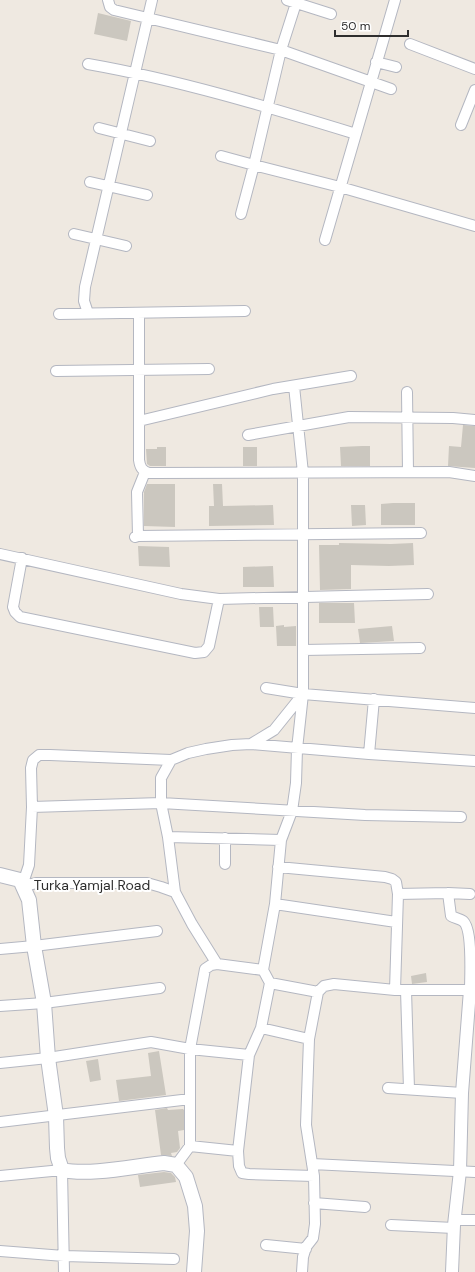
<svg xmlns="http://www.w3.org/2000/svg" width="475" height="1272" font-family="'DM Sans',sans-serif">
	<rect width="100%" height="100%" fill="#efe9e1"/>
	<path fill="#cbc7bf" d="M 98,13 L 131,21 L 127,41 L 94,34 Z
		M 463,425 L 475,426 L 475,468 L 448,466 L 449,446 L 461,447 Z
		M 362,446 L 370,446 L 370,466 L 341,466 L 340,447 Z
		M 157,447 L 166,447 L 166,466 L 150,466 L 147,464 L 146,449 L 157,449 Z
		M 243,447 L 257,447 L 257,466 L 243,466 Z
		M 147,484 L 175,484 L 175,527 L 144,526 L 144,492 Z
		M 213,484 L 222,484 L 223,506 L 273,505 L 274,525 L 209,526 L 209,506 L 214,506 Z
		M 393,503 L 415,503 L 415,525 L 381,525 L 381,504 Z
		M 351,505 L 365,505 L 366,525 L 352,526 Z
		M 339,543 L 391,544 L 413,543 L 414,565 L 389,566 L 351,565 L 351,589 L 320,590 L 319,545 L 339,545 Z
		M 138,546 L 169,547 L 170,567 L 139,566 Z
		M 273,566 L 274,587 L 243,587 L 243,567 Z
		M 319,603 L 354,603 L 355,623 L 319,623 Z
		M 259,607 L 273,607 L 274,627 L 260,627 Z
		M 284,625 L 284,627 L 296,626 L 296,646 L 277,646 L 276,626 Z
		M 392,626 L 394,641 L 360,643 L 358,629 Z
		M 426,973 L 427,982 L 412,984 L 411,976 Z
		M 159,1051 L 166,1095 L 119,1101 L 116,1080 L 151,1076 L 148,1053 Z
		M 98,1059 L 101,1080 L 90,1082 L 86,1061 Z
		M 167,1108 L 168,1110 L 183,1109 L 184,1110 L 184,1130 L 178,1131 L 180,1148 L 177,1152 L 171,1153 L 172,1156 L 161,1155 L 155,1110 Z
		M 164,1172 L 171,1173 L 175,1177 L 176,1182 L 140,1187 L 138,1175 Z"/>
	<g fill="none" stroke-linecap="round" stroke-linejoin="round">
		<g stroke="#b4b7c1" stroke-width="12">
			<path id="minor" d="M 108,0 L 110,7 L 114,10 L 281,50 L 391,89
				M 287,0 L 331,14
				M 297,0 L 281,50 L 254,165 L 340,187 L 475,226
				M 410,44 L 475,69
				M 376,62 L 396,67
				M 88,64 C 179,80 268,107 356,134
				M 461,125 L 475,90
				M 99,128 L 150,141
				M 221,156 L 254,165 L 241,214
				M 90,182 L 147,195
				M 74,234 L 126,246
				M 325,240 L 395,0
				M 88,313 L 84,301 L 85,287 L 152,0
				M 139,313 L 139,460 C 140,467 142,471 149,473 L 449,472 L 475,476
				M 59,314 L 245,311
				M 56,371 L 209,369
				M 407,392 L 408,472
				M 139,421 L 273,389 L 351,376
				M 248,435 L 349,417 L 453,418 L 475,420
				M 138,536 L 137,492 L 145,472
				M 135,537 L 138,536 L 421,533
				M 0,554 L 181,594 L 219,599 L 428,594
				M 22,558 L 13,607 L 15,612 L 20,617 L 195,653 L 204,652 L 209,646 L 219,599
				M 303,650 L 420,648
				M 266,688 L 303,694 L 475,708
				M 251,744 L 369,754 L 475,761
				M 369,754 L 374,699
				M 171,760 L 50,755 L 39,755 L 33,760 L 31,768 L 32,807 L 29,865 L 22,886 L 37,883 L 147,883 L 161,887 L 175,892 L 192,924 L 217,964 L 263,970 L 270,983 L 318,992 L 324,986 L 334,984 L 395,990 L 470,990 C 470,977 473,929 463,921 C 460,919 455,918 451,916 L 448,893
				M 32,807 L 161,803 L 365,815 L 461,817
				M 168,837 L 281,840
				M 225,864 L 225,838
				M 278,867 L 385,877 L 392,879 L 396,882 L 398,894 L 395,990
				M 175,892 L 168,837 L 161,803 L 161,778 L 171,760 L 188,753 L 206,749 L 232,745 L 251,744 L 274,730 L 303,694
				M 398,894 L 448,893 L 470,894
				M 275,904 L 396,922
				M 0,949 L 34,946 L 157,931
				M 263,970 L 275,904 L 281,840 L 292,811 L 296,783 L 297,749 L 303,694 L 303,473 L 294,386
				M 270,983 L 261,1028 L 249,1055 L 238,1151 L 239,1166 L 242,1173 L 249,1174 L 314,1176
				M 406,990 L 409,1089
				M 0,1006 L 44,1003 L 160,988
				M 261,1028 L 309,1039
				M 0,1063 L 48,1058 L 151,1042 L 190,1049 L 249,1055
				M 388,1088 L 462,1093
				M 0,1122 L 190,1099
				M 190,1146 L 238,1151
				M 312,1164 L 475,1172
				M 176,1165 L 190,1146 L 190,1049 L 205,969 L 211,965 L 217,964
				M 0,1176 L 62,1170 L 64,1272
				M 314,1203 L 365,1207
				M 455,1220 L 475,1220
				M 391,1225 L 454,1228
				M 266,1245 L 306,1249
				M 0,1251 L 64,1256 L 174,1259
				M 302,1272 L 303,1257 L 306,1247 L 313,1238 L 315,1224 L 314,1176 L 306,1125 L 309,1039 L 318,992"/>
		</g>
		<g stroke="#b4b7c1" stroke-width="14">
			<path id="tertiary" d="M 452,1272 L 454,1225 L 460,1171 L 462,1093 L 470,990 L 475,991"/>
		</g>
		<g stroke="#b4b7c1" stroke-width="16">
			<path id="secondary" d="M 0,875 L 20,880 L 29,900 L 34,946 L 44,1003 L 48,1058 L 56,1116 L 57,1148 L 58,1158 L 62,1170 C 91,1176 134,1166 164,1163 L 176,1165 L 186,1177 L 195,1206 L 197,1231 L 194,1272"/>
		</g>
		<use href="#minor" stroke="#fff" stroke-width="10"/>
		<use href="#tertiary" stroke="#fff" stroke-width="12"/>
		<use href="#secondary" stroke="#fff" stroke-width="14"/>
	</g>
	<g text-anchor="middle" stroke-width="4" stroke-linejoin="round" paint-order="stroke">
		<g font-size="14" fill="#2e2e2e" stroke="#fff">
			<text x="92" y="890">Turka Yamjal Road</text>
		</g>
	</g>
	<path d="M335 30v6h73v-6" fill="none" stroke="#2e2e2e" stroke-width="2"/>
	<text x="341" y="30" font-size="12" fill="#2e2e2e" stroke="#ffffff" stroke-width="3" paint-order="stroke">50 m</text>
</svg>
